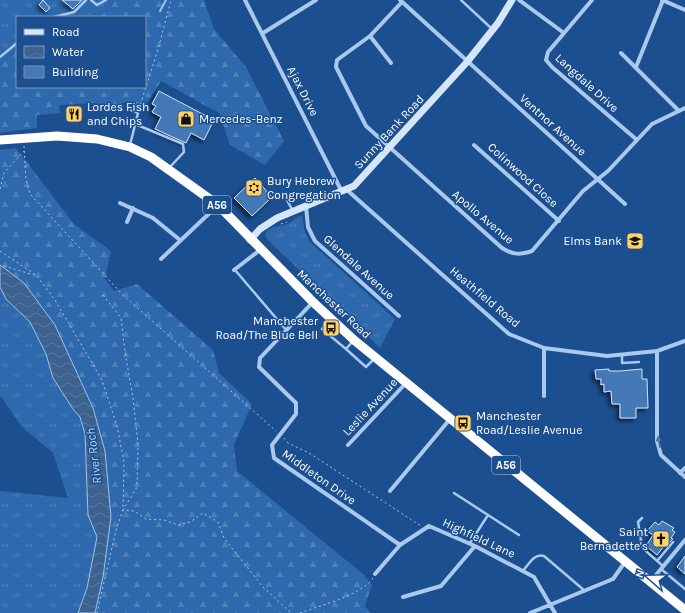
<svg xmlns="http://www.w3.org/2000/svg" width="685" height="613" font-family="Karla,sans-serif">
	<defs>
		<pattern id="grass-tufts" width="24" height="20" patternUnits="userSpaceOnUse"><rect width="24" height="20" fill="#2e69ad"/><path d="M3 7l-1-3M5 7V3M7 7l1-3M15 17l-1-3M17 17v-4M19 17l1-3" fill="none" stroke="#4d80b9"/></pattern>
		<pattern id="forest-firs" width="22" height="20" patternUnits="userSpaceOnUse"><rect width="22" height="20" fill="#2e69ad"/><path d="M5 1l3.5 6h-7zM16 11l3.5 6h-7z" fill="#4d80b9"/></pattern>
		<pattern id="water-waves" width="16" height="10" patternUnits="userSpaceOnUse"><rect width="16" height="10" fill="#3c6290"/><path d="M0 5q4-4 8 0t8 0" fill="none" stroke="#597aa1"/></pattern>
		<filter id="shadow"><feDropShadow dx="-2.5" dy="2.5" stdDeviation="2" flood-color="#0009"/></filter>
	</defs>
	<rect width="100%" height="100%" fill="#1b4f8f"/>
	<path fill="url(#grass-tufts)" d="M 0,0 L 115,0 L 104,13 L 78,17 L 17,17 L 17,50 L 0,64 Z
		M 302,215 L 305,233 L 310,242 L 395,319 L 380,348 L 267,239 L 265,234 C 271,225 276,228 285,225 C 292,223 295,217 302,215 Z
		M 0,287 L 6,299 L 30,322 L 46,354 L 53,378 L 73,409 L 80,417 L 85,434 L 97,537 L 87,588 L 78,613 L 0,613 L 0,491 L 68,498 L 53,453 L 22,427 L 0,395 Z"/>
	<path fill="url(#forest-firs)" d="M 115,0 L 204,0 L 214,29 L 246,67 L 284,141 L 265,165 L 230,145 L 219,113 L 161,81 L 144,108 L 124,102 L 115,111 L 106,112 L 96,103 L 59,105 L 60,113 L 37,115 L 37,128 L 0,133 L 0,64 L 17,50 L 17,87 L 145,87 L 145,17 L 78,17 L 104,13 Z
		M 16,148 L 74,224 L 111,251 L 105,279 L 114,291 L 137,284 L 213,350 L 219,373 L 252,404 L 234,445 L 237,471 L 363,574 L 372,585 L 365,606 L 370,613 L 95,613 L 105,558 L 105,451 L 24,283 L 0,265 L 0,150 Z"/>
	<path fill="url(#water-waves)" stroke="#9cc4f0" d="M 0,265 L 24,283 L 55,325 L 93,408 L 105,451 L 111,517 L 103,577 L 95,613 L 78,613 L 87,588 L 97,537 L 88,515 L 85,434 L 80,417 L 73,409 L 53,378 L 46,354 L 30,322 L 6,299 L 0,287 Z"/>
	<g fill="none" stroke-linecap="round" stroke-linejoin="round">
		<path stroke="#9cc4f0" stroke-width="2" d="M 160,11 L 166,0"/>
	</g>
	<path fill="#4478b7" stroke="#cfe3fa" filter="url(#shadow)" d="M 43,0 L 50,8 L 46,12 L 39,5 Z
		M 62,0 L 82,0 L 73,9 Z
		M 159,91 L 214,120 L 204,140 L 191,133 L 186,143 L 155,129 L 161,117 L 152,112 L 156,106 L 152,104 Z
		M 255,178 L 272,197 L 252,216 L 234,198 Z
		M 609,369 L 609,371 L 620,371 L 642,369 L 642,379 L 647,379 L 648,408 L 636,408 L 636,418 L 620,418 L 620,404 L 612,404 L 611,391 L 604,392 L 604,384 L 601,385 L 601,379 L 596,379 L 595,370 Z
		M 662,521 L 674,528 L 672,530 L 675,532 L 671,538 L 673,539 L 669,543 L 667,542 L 657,555 L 646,546 L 653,535 L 647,531 L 655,522 L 659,525 Z
		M 685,556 L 685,574 L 677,567 Z"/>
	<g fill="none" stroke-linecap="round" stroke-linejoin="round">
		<path stroke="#a9c9ee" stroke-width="1" stroke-dasharray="2 3" stroke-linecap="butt" d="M 139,109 L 159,46 L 171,0
			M 24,146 L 26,180 L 30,194 L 123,295 L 276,431
			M 0,189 L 4,173 L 24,151
			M 281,224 L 287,222
			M 0,251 L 36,275
			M 4,266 L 37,276 L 55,300 L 102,380 L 117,426 L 124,462 L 123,510 L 116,530 L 97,613
			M 103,295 L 121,318 L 125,352 L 133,398 L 138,444 L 137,487 L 123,510 L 134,511 L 146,519 L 164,520 L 178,525 L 190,522 L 203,513 L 218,522 L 224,538 L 262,586 L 291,613
			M 284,438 L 288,443 L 309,453 L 421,526
			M 300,613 C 321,605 360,596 373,578"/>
		<path stroke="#a9c9ee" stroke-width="2.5" d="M 91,0 L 97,5 L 106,0
			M 461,0 L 491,28
			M 54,17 L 74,12 L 86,0
			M 0,57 L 17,43
			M 135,124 L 183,144 L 184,152 L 170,167
			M 130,145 L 138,113 L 131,110
			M 283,193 L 293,211
			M 235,270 L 287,331
			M 330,319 L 322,329 L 346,349
			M 353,341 L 346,349 L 366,367 L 374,359
			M 622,355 L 622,363 L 639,362
			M 454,493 L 488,515
			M 642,518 L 638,522 L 641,540 L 639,545 L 663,566
			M 470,543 L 488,515 L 519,535
			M 657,561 L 673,542
			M 661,569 L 685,589
			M 523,571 C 529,564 534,553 544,556 L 585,591"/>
		<path stroke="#a9c9ee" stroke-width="4" d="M 245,0 L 342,192
			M 400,0 L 625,204
			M 519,0 L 564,33
			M 592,0 L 548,52 L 546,60 L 552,67 L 637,140
			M 662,0 L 685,10
			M 402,2 L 370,36 L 337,60 L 336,67 L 366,126 L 502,248 C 513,255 520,255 532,251 L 583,191 L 608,171 L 652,124 L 685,108
			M 263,33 L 316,0
			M 370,36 L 391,63
			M 621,53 L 679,111
			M 636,67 L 663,0
			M 474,145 L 559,221
			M 347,190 L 509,334 L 544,348 L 607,356 L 657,351 L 685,341
			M 120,203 L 153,218 L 180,240
			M 306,206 L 308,227 L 315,241 L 399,316
			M 127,222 L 133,208
			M 161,259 L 217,206
			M 234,270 L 260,250
			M 313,302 L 260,358 L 259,367 L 296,403 L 296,414 L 272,445 L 274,458 L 400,545
			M 544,348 L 544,396
			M 657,351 L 657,441 L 661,455 L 685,477
			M 348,445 L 406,383
			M 680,473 L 685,468
			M 390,491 L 450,419
			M 375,574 L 400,545 L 429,526 L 475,546 L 534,577 L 555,613
			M 651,581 L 685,540
			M 403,597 L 441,586 L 475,546
			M 530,613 L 613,579 L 625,562"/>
		<path stroke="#d6e6fa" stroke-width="7" d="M 250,240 L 260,229 L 277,218 L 354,186 L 467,62 L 498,23 L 512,0"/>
		<path stroke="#fff" stroke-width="9" d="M 0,140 L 57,136 L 97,139 L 130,147 L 151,157 L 218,205 L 313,302 L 354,340 L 685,610"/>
	</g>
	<defs><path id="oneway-solid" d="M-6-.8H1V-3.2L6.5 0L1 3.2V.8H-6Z"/></defs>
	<use fill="#4674ac" href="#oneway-solid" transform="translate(659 442) rotate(-100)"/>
	<defs>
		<g id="restaurant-square" transform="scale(0.9)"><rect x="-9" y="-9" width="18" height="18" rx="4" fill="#ffd166" stroke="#1b4f8f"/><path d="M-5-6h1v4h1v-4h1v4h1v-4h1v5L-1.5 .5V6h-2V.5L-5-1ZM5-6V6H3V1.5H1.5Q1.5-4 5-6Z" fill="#111"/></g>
		<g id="shop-square" transform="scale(0.9)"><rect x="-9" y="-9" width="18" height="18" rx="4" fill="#ffd166" stroke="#1b4f8f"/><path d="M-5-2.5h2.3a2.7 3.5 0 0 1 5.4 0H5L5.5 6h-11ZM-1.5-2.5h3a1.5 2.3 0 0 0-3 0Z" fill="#111"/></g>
		<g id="synagogue-square" transform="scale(0.9)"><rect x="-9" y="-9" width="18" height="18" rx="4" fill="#ffd166" stroke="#1b4f8f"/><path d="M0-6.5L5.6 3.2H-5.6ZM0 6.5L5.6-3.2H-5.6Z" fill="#111"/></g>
		<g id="school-square" transform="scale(0.9)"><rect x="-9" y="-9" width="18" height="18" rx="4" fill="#ffd166" stroke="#1b4f8f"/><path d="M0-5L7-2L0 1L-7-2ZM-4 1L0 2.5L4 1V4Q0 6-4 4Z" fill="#111"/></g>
		<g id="bus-square" transform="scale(0.9)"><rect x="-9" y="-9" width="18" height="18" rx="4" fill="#ffd166" stroke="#1b4f8f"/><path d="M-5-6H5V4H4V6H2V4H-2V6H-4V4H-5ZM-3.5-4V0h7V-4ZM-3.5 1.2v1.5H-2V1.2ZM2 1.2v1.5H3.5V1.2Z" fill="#111"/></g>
		<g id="church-square" transform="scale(0.9)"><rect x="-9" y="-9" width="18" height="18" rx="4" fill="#ffd166" stroke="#1b4f8f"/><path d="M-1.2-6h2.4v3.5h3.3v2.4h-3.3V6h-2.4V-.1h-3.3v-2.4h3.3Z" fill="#111"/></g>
	</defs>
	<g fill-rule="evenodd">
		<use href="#restaurant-square" x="74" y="114"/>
		<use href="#shop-square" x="186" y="119"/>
		<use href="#synagogue-square" x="254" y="188"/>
		<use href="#school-square" x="635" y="241"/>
		<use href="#bus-square" x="331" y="328"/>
		<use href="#bus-square" x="463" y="423"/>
		<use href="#church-square" x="661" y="539"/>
	</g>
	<g text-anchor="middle" stroke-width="3" stroke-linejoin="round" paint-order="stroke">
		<g fill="#1b4f8f" stroke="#bbcadd" stroke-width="1">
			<rect x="203" y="196" width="28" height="18" rx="3"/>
			<rect x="492" y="456" width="28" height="18" rx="3"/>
		</g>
		<g font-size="11" font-weight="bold" fill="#fff">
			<text x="217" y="209">A56</text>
			<text x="506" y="469">A56</text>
		</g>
		<g font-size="12" fill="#fff" stroke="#1b4f8f">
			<text transform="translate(587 83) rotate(42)" y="4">Langdale Drive</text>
			<text transform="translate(303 91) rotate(63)" y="4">Ajax Drive</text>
			<text transform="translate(553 125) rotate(42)" y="4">Ventnor Avenue</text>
			<text transform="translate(389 132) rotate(-47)" y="4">Sunny Bank Road</text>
			<text transform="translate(523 175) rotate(42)" y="4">Colinwood Close</text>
			<text transform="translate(483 217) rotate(40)" y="4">Apollo Avenue</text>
			<text transform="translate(359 267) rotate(42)" y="4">Glendale Avenue</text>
			<text transform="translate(485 297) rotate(40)" y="4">Heathfield Road</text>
			<text transform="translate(334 304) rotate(43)" y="4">Manchester Road</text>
			<text transform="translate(370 407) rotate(-47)" y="4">Leslie Avenue</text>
			<text transform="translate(319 477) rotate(35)" y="4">Middleton Drive</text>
			<text transform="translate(479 538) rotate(25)" y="4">Highfield Lane</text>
		</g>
		<g font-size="12" fill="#fff" stroke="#1b4f8f" text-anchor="start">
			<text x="87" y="111">Lordes Fish<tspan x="87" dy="14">and Chips</tspan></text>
			<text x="199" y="123">Mercedes-Benz</text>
			<text x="267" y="185">Bury Hebrew<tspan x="267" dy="14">Congregation</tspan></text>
			<text x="622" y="245" text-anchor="end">Elms Bank</text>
			<text x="318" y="325" text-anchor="end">Manchester<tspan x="318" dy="14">Road/The Blue Bell</tspan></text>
			<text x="476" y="420">Manchester<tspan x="476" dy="14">Road/Leslie Avenue</tspan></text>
			<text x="648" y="536" text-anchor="end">Saint<tspan x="648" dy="14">Bernadette's</tspan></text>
		</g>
		<g font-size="13" font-style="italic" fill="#b5d3f5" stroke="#1b4f8f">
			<text transform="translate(93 456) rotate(-97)" y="5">River Roch</text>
		</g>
	</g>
	<rect x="16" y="16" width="130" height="72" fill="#1b4f8f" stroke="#7695bc"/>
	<rect x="24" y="29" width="20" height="6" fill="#d6e6fa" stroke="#7695bc"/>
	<text x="52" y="36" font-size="12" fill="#ffffff">Road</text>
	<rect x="24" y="46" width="20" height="12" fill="url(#water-waves)" stroke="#7695bc"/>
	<text x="52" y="56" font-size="12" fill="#ffffff">Water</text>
	<rect x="24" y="66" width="20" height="12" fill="#4478b7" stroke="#7695bc"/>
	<text x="52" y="76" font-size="12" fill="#ffffff">Building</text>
	<g transform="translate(649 577) rotate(290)" stroke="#1b4f8f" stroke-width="3" paint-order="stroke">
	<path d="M0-3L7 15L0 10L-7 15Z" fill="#ffffff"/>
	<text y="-6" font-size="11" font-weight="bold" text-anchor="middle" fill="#ffffff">N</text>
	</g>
</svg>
